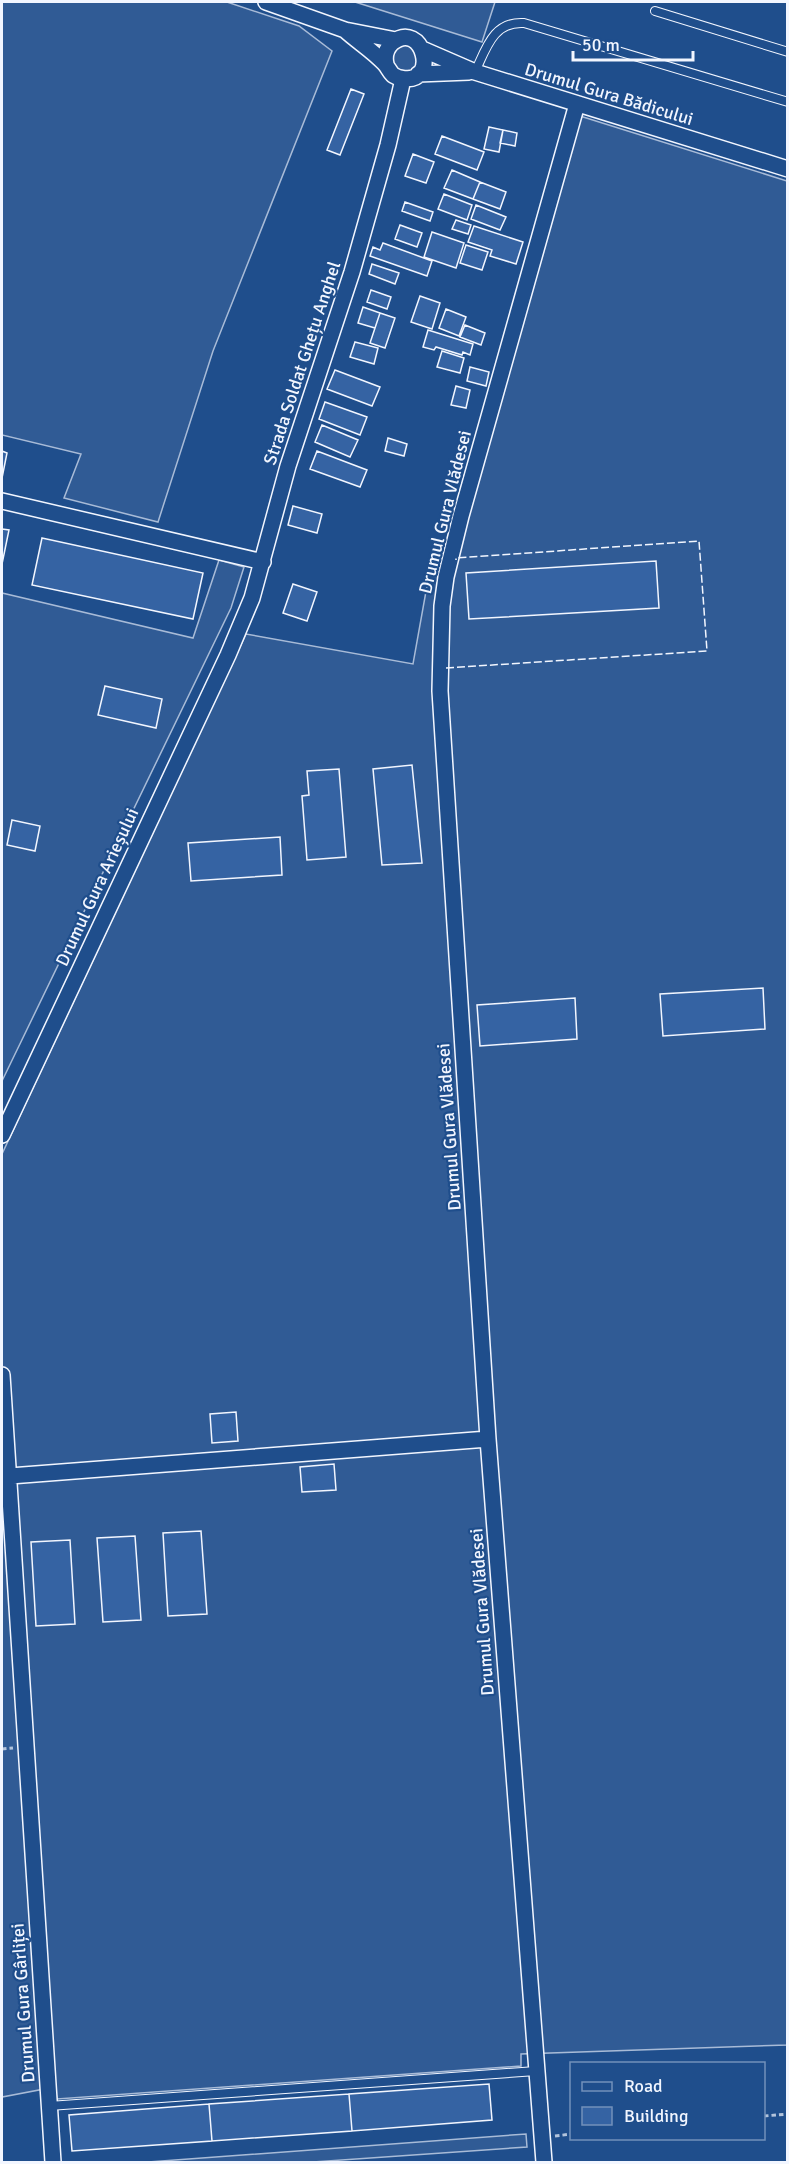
<svg xmlns="http://www.w3.org/2000/svg" width="789" height="2164" font-family="Signika,sans-serif">
	<rect width="100%" height="100%" fill="#1f4e8c"/>
	<path fill="#305b95" stroke="#a8bbd7" stroke-width="1.5" d="M 2,2 L 227,2 L 299,26 L 332,51 L 213,351 L 158,522 L 64,498 L 81,454 L 2,435 Z
		M 355,2 L 495,2 L 482,42 Z
		M 417,43 L 418,74 L 388,70 L 388,48 Z
		M 580,116 L 787,181 L 787,2045 L 521,2054 L 521,2066 L 57,2099 L 55,2087 L 2,2097 L 2,1154 L 246,634 L 413,664 L 430,569 L 441,572 L 468,463 L 481,467 Z
		M 219,560 L 244,567 L 231,608 L 2,1081 L 2,593 L 193,638 Z
		M 526,2134 L 527,2147 L 313,2162 L 148,2162 Z"/>
	<path fill="#3563a3" stroke="#f2f6ff" stroke-width="1.5" d="M 351,89 L 364,94 L 340,155 L 327,150 Z
		M 489,127 L 503,130 L 499,152 L 484,149 Z
		M 503,130 L 517,133 L 515,146 L 500,143 Z
		M 442,136 L 484,152 L 477,170 L 435,154 Z
		M 413,154 L 434,162 L 426,183 L 405,176 Z
		M 452,170 L 480,182 L 473,199 L 444,188 Z
		M 480,182 L 506,192 L 500,209 L 473,199 Z
		M 444,194 L 472,205 L 467,220 L 438,209 Z
		M 405,202 L 433,212 L 430,221 L 402,211 Z
		M 476,205 L 506,217 L 500,230 L 471,219 Z
		M 456,220 L 471,225 L 468,234 L 452,229 Z
		M 400,225 L 422,233 L 417,247 L 395,239 Z
		M 474,226 L 523,242 L 516,264 L 490,256 L 492,250 L 468,242 Z
		M 432,232 L 464,243 L 456,268 L 424,257 Z
		M 383,243 L 432,261 L 427,276 L 370,256 L 373,247 L 380,250 Z
		M 466,245 L 488,252 L 482,270 L 460,263 Z
		M 372,264 L 399,273 L 395,284 L 369,274 Z
		M 371,290 L 391,297 L 387,309 L 367,302 Z
		M 420,296 L 440,303 L 432,329 L 411,322 Z
		M 363,307 L 380,313 L 375,328 L 358,323 Z
		M 446,309 L 466,317 L 459,336 L 439,328 Z
		M 380,313 L 395,318 L 385,348 L 370,343 Z
		M 465,325 L 485,333 L 481,345 L 460,337 Z
		M 428,330 L 473,344 L 470,355 L 463,352 L 462,355 L 436,347 L 434,350 L 423,347 Z
		M 355,342 L 378,348 L 374,364 L 350,357 Z
		M 442,351 L 464,358 L 460,373 L 437,367 Z
		M 470,367 L 489,372 L 486,386 L 467,381 Z
		M 335,370 L 380,387 L 372,406 L 327,389 Z
		M 456,386 L 470,390 L 466,408 L 451,405 Z
		M 325,402 L 367,417 L 360,435 L 319,419 Z
		M 322,425 L 358,440 L 350,457 L 315,442 Z
		M 388,438 L 407,444 L 404,456 L 385,451 Z
		M 2,451 L 7,453 L 2,478 Z
		M 317,451 L 367,470 L 360,487 L 310,469 Z
		M 293,506 L 322,514 L 317,533 L 288,525 Z
		M 2,529 L 9,530 L 2,564 Z
		M 42,538 L 203,573 L 193,619 L 32,585 Z
		M 656,561 L 659,608 L 469,619 L 466,573 Z
		M 293,584 L 317,592 L 307,621 L 283,613 Z
		M 105,686 L 162,699 L 156,728 L 98,715 Z
		M 412,765 L 422,863 L 382,865 L 373,769 Z
		M 339,769 L 346,857 L 307,860 L 302,796 L 309,795 L 307,771 Z
		M 12,820 L 40,826 L 35,851 L 7,845 Z
		M 280,837 L 282,875 L 191,881 L 188,843 Z
		M 763,988 L 765,1029 L 663,1036 L 660,994 Z
		M 575,998 L 577,1039 L 480,1046 L 477,1005 Z
		M 236,1412 L 238,1441 L 212,1443 L 210,1414 Z
		M 334,1464 L 336,1490 L 302,1492 L 300,1467 Z
		M 201,1531 L 207,1614 L 168,1616 L 163,1533 Z
		M 135,1536 L 141,1620 L 103,1622 L 97,1538 Z
		M 70,1540 L 75,1624 L 36,1626 L 31,1542 Z
		M 489,2084 L 492,2120 L 352,2131 L 349,2094 Z
		M 349,2094 L 352,2131 L 212,2141 L 209,2104 Z
		M 209,2104 L 212,2141 L 72,2151 L 69,2115 Z"/>
	<g fill="none" stroke-linecap="round" stroke-linejoin="round">
		<g stroke="#f2f6ff" stroke-width="10">
			<path id="service" d="M 655,11 L 788,52
				M 475,72 C 486,49 493,21 524,23 L 788,102
				M 49,2106 L 536,2071"/>
		</g>
		<g stroke="#f2f6ff" stroke-width="18">
			<path id="minor" d="M 266,2 L 345,30 L 396,40
				M 345,30 C 357,41 373,51 384,63 C 388,67 389,71 393,75 C 395,76 398,78 401,78 C 441,86 423,18 392,43 C 386,49 384,56 386,64
				M 422,49 L 475,72 L 788,169
				M 418,74 L 469,72
				M 2,501 L 263,562
				M 2,1135 L 228,655 L 252,598 L 288,466 L 352,272 L 388,145 L 403,79
				M 2,1375 L 53,2162
				M 10,1476 L 488,1439
				M 544,2162 L 488,1439 L 440,691 L 442,606 L 446,577 L 461,516 L 577,104"/>
		</g>
		<path stroke="#b3c4dc" stroke-width="3" stroke-dasharray="4.5 3" stroke-linecap="butt" d="M 2,1749 L 13,1748
			M 764,2116 L 788,2114
			M 555,2136 L 572,2134"/>
		<use href="#service" stroke="#1f4e8c" stroke-width="8"/>
		<use href="#minor" stroke="#1f4e8c" stroke-width="15"/>
		<path stroke="#f2f6ff" stroke-width="1.5" stroke-dasharray="8 3" stroke-linecap="butt" d="M 446,668 L 707,651 L 699,541 L 456,558 L 456,560"/>
	</g>
	<g text-anchor="middle" stroke-width="4.5" stroke-linejoin="round" paint-order="stroke">
		<g font-size="18" fill="#f2f6ff" stroke="#1f4e8c">
			<text transform="translate(609 94) rotate(17)" y="6">Drumul Gura Bădicului</text>
			<text transform="translate(302 363) rotate(-72)" y="6">Strada Soldat Ghețu Anghel</text>
			<text transform="translate(445 512) rotate(-76)" y="6">Drumul Gura Vlădesei</text>
			<text transform="translate(97 887) rotate(-65)" y="6">Drumul Gura Arieșului</text>
			<text transform="translate(449 1127) rotate(-94)" y="6">Drumul Gura Vlădesei</text>
			<text transform="translate(482 1612) rotate(-94)" y="6">Drumul Gura Vlădesei</text>
			<text transform="translate(23 2003) rotate(-94)" y="6">Drumul Gura Gârliței</text>
		</g>
	</g>
	<rect width="789" height="2164" fill="none" stroke="#f2f6ff" stroke-width="6"/>
	<rect x="570" y="2062" width="195" height="78" fill="#1f4e8c" stroke="#7391ba" stroke-width="1.5"/>
	<rect x="582" y="2082" width="30" height="9" fill="#1f4e8c" stroke="#7391ba" stroke-width="1.5"/>
	<text x="624" y="2092" font-size="18" fill="#f2f6ff">Road</text>
	<rect x="582" y="2107" width="30" height="18" fill="#3563a3" stroke="#7391ba" stroke-width="1.5"/>
	<text x="624" y="2122" font-size="18" fill="#f2f6ff">Building</text>
	<path d="M573 51v9h120v-9" fill="none" stroke="#f2f6ff" stroke-width="3"/>
	<text x="582" y="51" font-size="18" fill="#f2f6ff" stroke="#1f4e8c" stroke-width="4.5" paint-order="stroke">50 m</text>
</svg>
